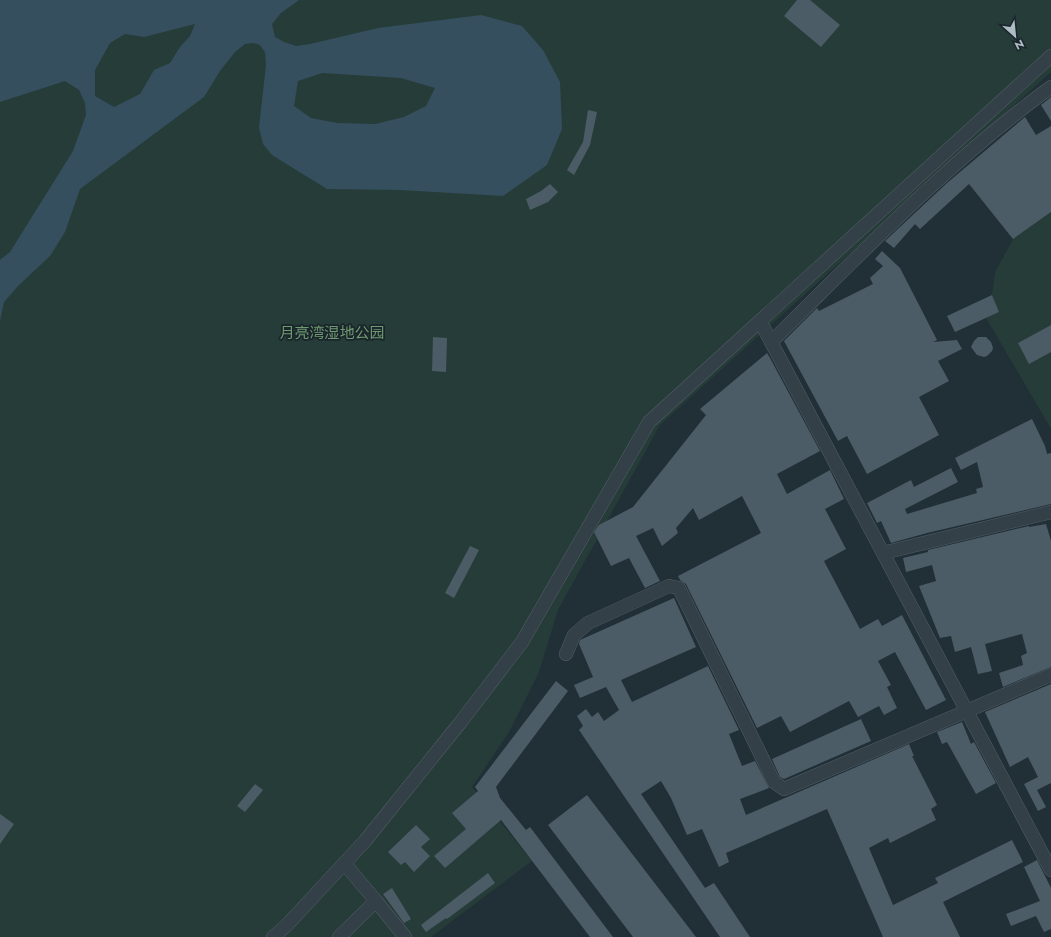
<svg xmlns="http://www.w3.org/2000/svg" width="1051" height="937" font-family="Jost,'Noto Sans SC',sans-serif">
	<rect width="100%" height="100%" fill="#212f37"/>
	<path fill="#263c38" d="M 181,0 L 1051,0 L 1051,72 L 660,425 L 558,610 L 539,672 L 509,732 L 472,787 L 532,861 L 431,937 L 0,937 L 0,87 Z
		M 1051,212 L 1051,429 L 986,318 L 999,312 L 992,295 L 995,272 L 1013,239 Z"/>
	<path fill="#354f5e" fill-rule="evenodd" d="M 0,0 L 299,0 L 281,13 L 272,24 L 275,37 L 284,42 L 296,46 L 310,44 L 378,28 L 481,15 L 522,26 L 543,50 L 560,82 L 562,129 L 547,165 L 503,196 L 400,190 L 327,189 L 272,155 L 263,144 L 259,127 L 266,65 L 265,52 L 260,45 L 254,43 L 245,44 L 235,52 L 220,71 L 204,97 L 80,189 L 65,232 L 50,256 L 19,285 L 4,302 L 0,321 L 0,260 L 10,252 L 73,151 L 86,115 L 85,103 L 79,90 L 65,81 L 0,102 ZM 195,24 L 190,36 L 180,47 L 170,63 L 154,70 L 140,94 L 114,107 L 95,96 L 95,70 L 110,43 L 125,34 L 144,37 ZM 322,73 L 401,78 L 435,88 L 426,106 L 404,117 L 375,124 L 337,123 L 311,118 L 294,106 L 298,81 Z"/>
	<path fill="#4c5c66" d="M 797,0 L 810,0 L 840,25 L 821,47 L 784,16 Z
		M 1051,97 L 1051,121 L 1041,105 Z
		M 588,110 L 597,112 L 590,145 L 574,175 L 567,170 L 583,142 Z
		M 1025,117 L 1036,135 L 1051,126 L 1051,212 L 1013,239 L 969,184 L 920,229 L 915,224 L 894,248 L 885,241 L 947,183 Z
		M 550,184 L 558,192 L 548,202 L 530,210 L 526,199 L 541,191 Z
		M 882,251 L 900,268 L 937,340 L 933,342 L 957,340 L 962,349 L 938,361 L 949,381 L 919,397 L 939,435 L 867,474 L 847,436 L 838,441 L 784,341 L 817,308 L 819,311 L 873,284 L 870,278 L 883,266 L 875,259 Z
		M 992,295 L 999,312 L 955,332 L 947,316 Z
		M 1051,325 L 1051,352 L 1029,364 L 1018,343 Z
		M 433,337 L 447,338 L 446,372 L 432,371 Z
		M 978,337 L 986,337 L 991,342 L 993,348 L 992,351 L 987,356 L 984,357 L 977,355 L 971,347 L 974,341 Z
		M 767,353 L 770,358 L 820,451 L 777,474 L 787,494 L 830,470 L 844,499 L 825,509 L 846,549 L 824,561 L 860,629 L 878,619 L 882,626 L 902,615 L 946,700 L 926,710 L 895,652 L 878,661 L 891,685 L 887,687 L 897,708 L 884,715 L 879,706 L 858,717 L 849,701 L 790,732 L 781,716 L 757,728 L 686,584 L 680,580 L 678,576 L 761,533 L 742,496 L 699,520 L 693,508 L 676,528 L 678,533 L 662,546 L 653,528 L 636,536 L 660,581 L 645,588 L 629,558 L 611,566 L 594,532 L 599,525 L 633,507 L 706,415 L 700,409 Z
		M 1032,419 L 1045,446 L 1047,454 L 1051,453 L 1051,504 L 927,533 L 891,543 L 881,521 L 877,523 L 867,503 L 911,480 L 914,487 L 951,468 L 958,482 L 905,509 L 907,514 L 977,493 L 976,489 L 983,487 L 977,462 L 961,470 L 955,458 Z
		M 1046,524 L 1051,541 L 1051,667 L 1003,687 L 999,673 L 1023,665 L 1021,656 L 1027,653 L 1022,634 L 985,644 L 992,671 L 978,674 L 971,647 L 955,652 L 951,636 L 940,638 L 919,586 L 936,581 L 932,565 L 906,572 L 903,558 L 928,552 L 928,550 L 1029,526 L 1029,527 Z
		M 470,546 L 479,550 L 454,598 L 445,593 Z
		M 674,598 L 696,647 L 621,680 L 632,702 L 708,666 L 739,730 L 729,734 L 742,766 L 755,761 L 769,788 L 740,799 L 746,815 L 909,744 L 914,756 L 912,756 L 937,805 L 931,809 L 936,820 L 890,843 L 888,838 L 869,848 L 893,905 L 938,883 L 935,878 L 1012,840 L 1023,862 L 943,902 L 960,937 L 883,937 L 827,809 L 726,853 L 729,862 L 719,867 L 702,829 L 687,835 L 671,798 L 661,781 L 641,794 L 705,888 L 714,883 L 750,937 L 720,937 L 579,730 L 583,726 L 577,716 L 586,709 L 592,717 L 598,712 L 604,721 L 619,710 L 606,687 L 580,698 L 574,685 L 593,677 L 579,644 L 580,640 Z
		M 556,681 L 568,691 L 496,787 L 500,798 L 526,830 L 530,827 L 613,937 L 590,937 L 501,820 L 445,868 L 434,856 L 466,829 L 452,813 L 478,791 L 475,787 Z
		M 1051,684 L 1051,783 L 1037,790 L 1046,807 L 1038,811 L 1024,784 L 1038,777 L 1028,757 L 1010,767 L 985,712 Z
		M 861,719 L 871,741 L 784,779 L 780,777 L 772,759 Z
		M 962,722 L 971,744 L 974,742 L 996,783 L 976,794 L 947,742 L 942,744 L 937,732 Z
		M 255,784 L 263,790 L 245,812 L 237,806 Z
		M 587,795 L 696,937 L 633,937 L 548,825 Z
		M 0,814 L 14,824 L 0,844 Z
		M 416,825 L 430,839 L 421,847 L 430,856 L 414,872 L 405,862 L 401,865 L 388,852 Z
		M 1037,860 L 1051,888 L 1051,929 L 1044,932 L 1036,916 L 1011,926 L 1006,914 L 1040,901 L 1024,867 Z
		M 488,873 L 495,883 L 447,919 L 446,918 L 426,932 L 421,925 Z
		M 392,888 L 411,919 L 404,923 L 383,894 Z"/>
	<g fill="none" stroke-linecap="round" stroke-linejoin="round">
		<g stroke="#525e65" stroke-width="14">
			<path id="minor" d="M 760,321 L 1051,870
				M 771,342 C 861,254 949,161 1051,87
				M 883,553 L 1051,512
				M 566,654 L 574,635 L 588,623 L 669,586 L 679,588 L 774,782 L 784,789 L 1051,675
				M 344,863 L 376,901
				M 273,937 L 286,926 L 365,841 L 460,723 L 522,642 L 649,422 L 1051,56
				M 339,937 L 376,901 L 405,937"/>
		</g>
		<use href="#minor" stroke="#344048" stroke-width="13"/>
	</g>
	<g text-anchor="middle" stroke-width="3.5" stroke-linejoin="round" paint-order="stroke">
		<g font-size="15" fill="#6f9970" stroke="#1a252c">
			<text x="332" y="338">月亮湾湿地公园</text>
		</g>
	</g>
	<g transform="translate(1015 36) rotate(153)" stroke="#1a252c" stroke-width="3" paint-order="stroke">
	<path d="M0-3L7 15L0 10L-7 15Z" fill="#afbcc4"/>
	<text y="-6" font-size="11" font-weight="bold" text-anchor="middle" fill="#afbcc4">N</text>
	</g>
</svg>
